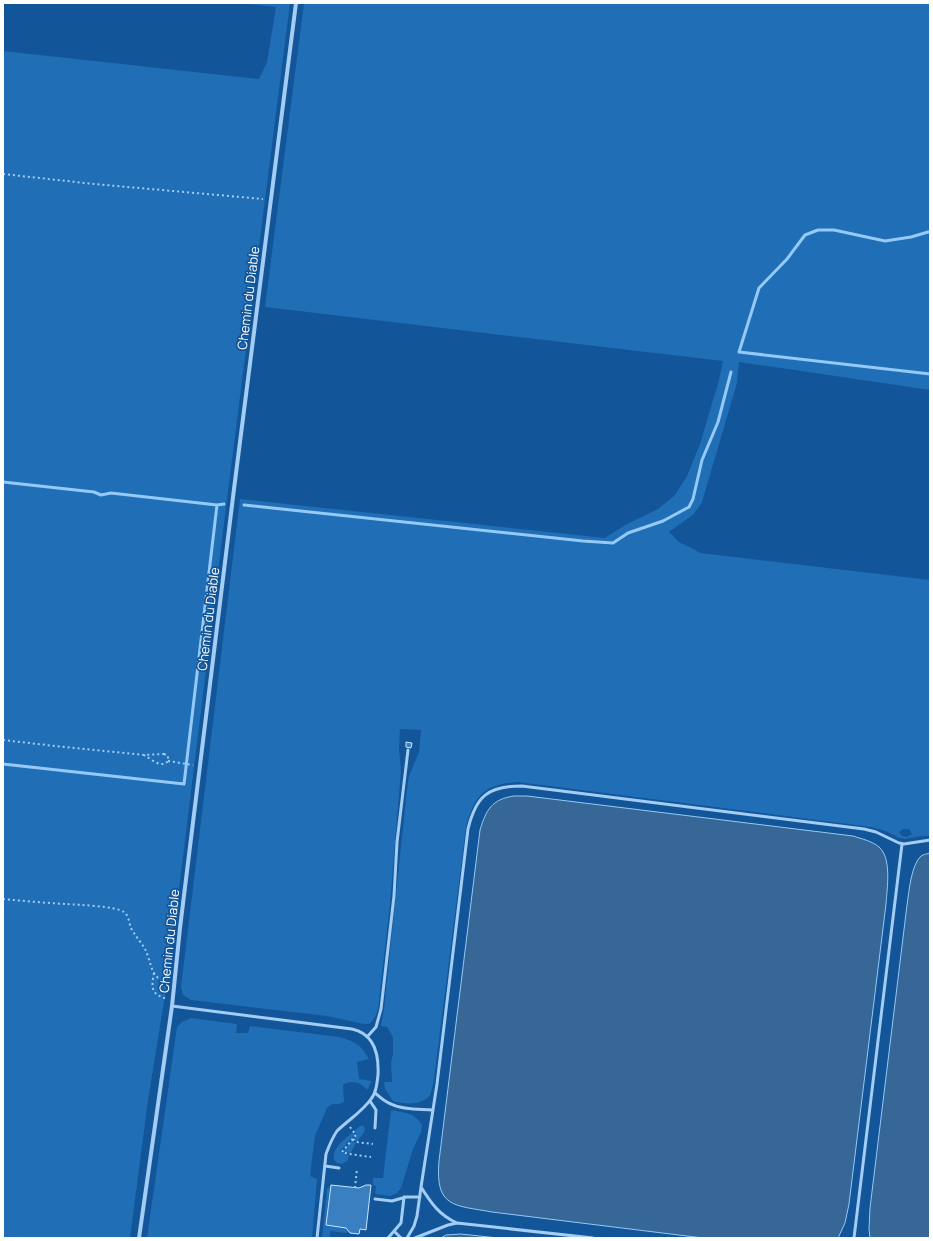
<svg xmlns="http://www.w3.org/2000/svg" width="933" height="1241" font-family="Manrope,sans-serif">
	<rect width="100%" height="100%" fill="#125598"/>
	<path fill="#206eb6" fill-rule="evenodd" d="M 242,3 L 290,3 L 226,507 L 169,971 L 148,1100 L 130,1238 L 3,1238 L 3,51 L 259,79 L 267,62 L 276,7 Z
		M 304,3 L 930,3 L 930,390 L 739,362 L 737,383 L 702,502 L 694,514 L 669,532 L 679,542 L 701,553 L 930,580 L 930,836 L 921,836 L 905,839 L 897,837 L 886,831 L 871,827 L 518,782 C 484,784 474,796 466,827 L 434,1079 C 433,1084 432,1091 430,1095 C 424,1105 403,1105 393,1101 L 385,1089 L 384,1082 L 392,1082 L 391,1062 L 393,1054 L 393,1037 L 387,1027 L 381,1026 L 384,1009 L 407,789 L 409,776 L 419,752 L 421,730 L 400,729 L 399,749 L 401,770 L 390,904 L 378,1009 C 376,1015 374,1020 369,1024 L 364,1024 L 327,1016 L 191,1000 L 183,995 L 181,987 L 240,499 L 605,538 L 625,525 L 658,509 L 675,495 L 687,476 L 700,444 L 719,380 L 723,361 L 265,307 ZM 903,829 L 909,829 L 912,834 L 907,837 L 902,836 L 899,832 Z
		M 191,1018 L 237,1024 L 236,1033 L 248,1033 L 250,1026 L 339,1037 C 355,1042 360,1043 369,1059 L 357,1062 L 359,1079 L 372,1081 L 367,1090 C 362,1083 351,1079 343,1085 L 344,1102 L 339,1104 L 332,1104 L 327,1108 L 315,1136 L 310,1176 L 317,1179 L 312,1238 L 147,1238 L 177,1027 L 182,1022 Z
		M 391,1110 C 405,1113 414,1112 422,1125 L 421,1132 L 413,1149 L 401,1188 L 397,1193 L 390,1196 L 375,1194 L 376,1186 L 373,1185 L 373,1178 L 383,1178 Z
		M 360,1126 L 364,1126 L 365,1131 L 357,1142 L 354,1139 L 357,1135 L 354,1131 Z
		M 353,1132 L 355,1135 L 340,1151 L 349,1155 L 348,1160 L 342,1164 L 337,1163 L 334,1160 C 332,1147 344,1140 353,1132 Z
		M 352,1140 L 356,1143 L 350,1154 L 343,1151 Z
		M 331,1185 L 326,1225 L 346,1228 L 348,1231 L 347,1233 L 330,1231 L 330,1238 L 322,1238 L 327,1189 Z"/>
	<path fill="#366797" stroke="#95c9f7" d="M 514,796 L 527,796 L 853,836 C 862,839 872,841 879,847 C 892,858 887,889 886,904 L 849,1204 L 845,1223 L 838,1238 L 703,1238 L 492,1212 C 454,1205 435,1208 439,1161 L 480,830 C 486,810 492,799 514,796 Z
		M 930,853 L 930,1238 L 870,1238 L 869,1229 L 870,1208 L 907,905 C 909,892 911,865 921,856 C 924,854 927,854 930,853 Z
		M 461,1234 L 498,1238 L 441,1238 L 446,1235 Z"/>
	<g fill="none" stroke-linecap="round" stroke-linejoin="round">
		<path stroke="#95c9f7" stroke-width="3" d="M 930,232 L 928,232 L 911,237 L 885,241 L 834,230 L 818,230 L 805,235 L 787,259 L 759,288 L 739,352 L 930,374
			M 3,482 L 94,492 L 101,495 L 111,493 L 217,505 L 224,504
			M 244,505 L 583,541 L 613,543 L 628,533 L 663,521 L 689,507 L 693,499 L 702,460 L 718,422 L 731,372
			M 3,764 L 184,784 L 217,505"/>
	</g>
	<path fill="#3a7fc0" stroke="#cbe5fd" d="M 406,742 L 412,743 L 411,748 L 406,747 Z
		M 331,1185 L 359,1188 L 366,1185 L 371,1185 L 366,1230 L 360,1229 L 359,1234 L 350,1233 L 346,1228 L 326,1225 Z"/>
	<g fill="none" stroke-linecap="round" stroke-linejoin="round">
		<path stroke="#a3cdf4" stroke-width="2" stroke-dasharray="2 3" stroke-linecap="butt" d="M 3,174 L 94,184 L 263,199
			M 3,740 L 55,746 L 144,755
			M 164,754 L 168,756 L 168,761 C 161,769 151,759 144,755 Z
			M 168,761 L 193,765
			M 3,899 C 24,901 46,903 67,904 C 78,905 116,906 124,912 C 129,916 129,923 131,928 C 135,936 141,942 145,949 C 151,960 151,981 167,981
			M 154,973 C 151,988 151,994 167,999
			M 350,1127 L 356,1135 L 342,1152 L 349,1154 L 371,1157
			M 353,1139 L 356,1142 L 373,1144
			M 355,1188 L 357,1169"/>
		<path stroke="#a3cdf4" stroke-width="3" d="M 172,1006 L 352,1029 C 375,1034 379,1055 378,1075 C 377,1084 376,1093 371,1099 C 362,1112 348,1120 337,1131 C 332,1138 329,1146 326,1154 L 317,1238
			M 367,1037 L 376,1027 L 381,1009 L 394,896 L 397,842 L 408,750
			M 375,1093 C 380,1097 385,1102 391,1104 C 403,1110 419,1109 432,1110
			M 370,1101 L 376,1110 L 375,1128
			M 325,1166 L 339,1168
			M 421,1187 C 431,1203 439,1215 457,1223
			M 375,1199 L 392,1201 L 406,1197 L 420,1197
			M 394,1231 L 401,1238
			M 388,1238 L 401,1223 L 404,1197
			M 407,1238 L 414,1226 L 417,1216 L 421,1187 L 437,1084 L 468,829 C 476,796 488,786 522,786 L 864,829 L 876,832 L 899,843 L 904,844 L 930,840
			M 415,1238 L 448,1225 L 457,1223 L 593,1238
			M 854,1238 L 902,844"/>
		<path stroke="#a3cdf4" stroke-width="4" d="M 139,1238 L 172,1006 L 180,928 L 234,489 L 296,3"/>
	</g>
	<g text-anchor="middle" stroke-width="3.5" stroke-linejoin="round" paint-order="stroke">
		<g font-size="13" fill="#fff" stroke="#125598">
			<text transform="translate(248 298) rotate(-83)" y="5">Chemin du Diable</text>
			<text transform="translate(208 619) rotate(-83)" y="5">Chemin du Diable</text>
			<text transform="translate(169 941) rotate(-84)" y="5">Chemin du Diable</text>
		</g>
	</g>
	<rect width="933" height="1241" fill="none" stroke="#ffffff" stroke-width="8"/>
</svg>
